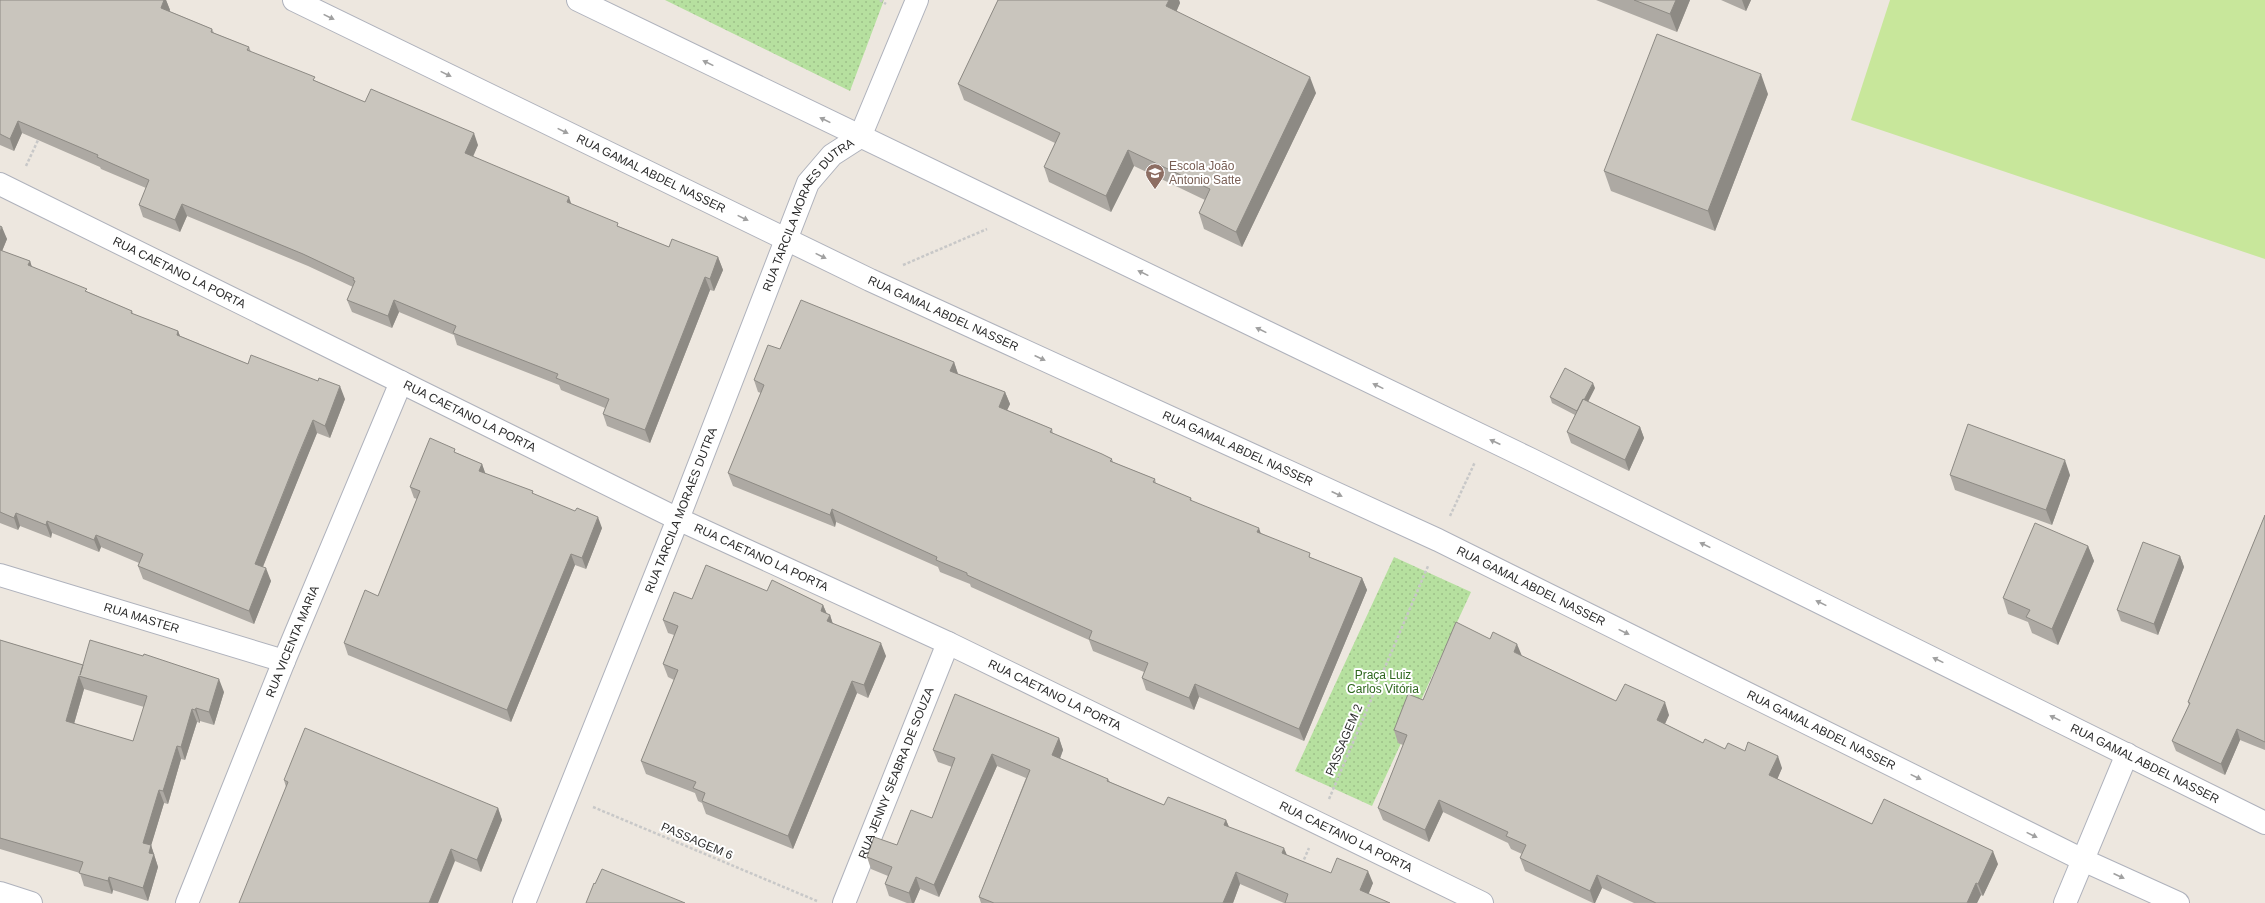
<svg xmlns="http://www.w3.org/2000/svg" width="2265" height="903" font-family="Helvetica,sans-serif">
	<defs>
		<pattern id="park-dots" width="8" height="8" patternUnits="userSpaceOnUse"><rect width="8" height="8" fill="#b6e09f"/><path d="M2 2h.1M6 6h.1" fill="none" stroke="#9dc089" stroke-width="1.8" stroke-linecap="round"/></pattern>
	</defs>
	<rect width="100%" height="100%" fill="#ede7df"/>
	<path fill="url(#park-dots)" d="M 665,0 L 884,0 L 850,91 Z
		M 1394,557 L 1471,592 L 1372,806 L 1295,771 Z"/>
	<path fill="#c8e79b" d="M 1890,0 L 2265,0 L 2265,259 L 1851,120 Z"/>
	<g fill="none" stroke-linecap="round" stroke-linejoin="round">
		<g stroke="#afb2bc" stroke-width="24">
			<g id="minor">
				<path id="s1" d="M 294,0 L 870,280 L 1438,540 L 2083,860 L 2178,903"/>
				<path id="s2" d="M 578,0 L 1530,459 L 2265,823"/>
				<path d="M 860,137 L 917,0"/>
				<path id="s3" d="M 0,184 L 678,519 L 948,643 L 1482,903"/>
				<path id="s4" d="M 0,575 L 284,661"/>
				<path d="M 0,893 L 31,903"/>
				<path id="s5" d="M 187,903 L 284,661 L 401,382"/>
				<path id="s6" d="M 524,903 L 678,519 L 808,183 L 832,155 L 860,137"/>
				<path id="s7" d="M 844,903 L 948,643"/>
				<path d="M 2065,903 L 2127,754"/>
			</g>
		</g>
		<path stroke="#c8c8c8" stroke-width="2.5" stroke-dasharray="3 2" stroke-linecap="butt" d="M 880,0 L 886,4
			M 26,166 L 39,138
			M 903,265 L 987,229
			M 1450,516 L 1475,462
			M 1329,799 L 1428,566
			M 593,807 L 817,901
			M 1302,864 L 1309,848"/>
		<use href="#minor" stroke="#fff" stroke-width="22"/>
	</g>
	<path fill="#ada9a3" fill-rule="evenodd" d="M 0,0 L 166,0 L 170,10 L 169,11 L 212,29 L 214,33 L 249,47 L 251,52 L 316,81 L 365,102 L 478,145 L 473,157 L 620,227 L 669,247 L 718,257 L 723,270 L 714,291 L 710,290 L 650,443 L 607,426 L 603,414 L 605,408 L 561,390 L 559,385 L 457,345 L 454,335 L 399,312 L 392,328 L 352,312 L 347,300 L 353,287 L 308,266 L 187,216 L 180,232 L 143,217 L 139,205 L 146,188 L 101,169 L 100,167 L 22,133 L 14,151 L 0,145 Z
		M 998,0 L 1179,0 L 1180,3 L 1176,11 L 1316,93 L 1242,247 L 1204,229 L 1199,213 L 1205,200 L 1134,166 L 1111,212 L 1049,182 L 1044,167 L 1055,143 L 964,100 L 958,84 Z
		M 1596,0 L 1690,0 L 1677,32 Z
		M 1721,0 L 1751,0 L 1746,11 Z
		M 1768,94 L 1715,231 L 1611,191 L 1604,171 Z
		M 0,226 L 7,239 L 2,251 L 30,261 L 32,267 L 88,292 L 132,311 L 133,314 L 178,331 L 180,336 L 248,364 L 345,399 L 330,438 L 317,433 L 302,469 L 263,567 L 271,581 L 254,624 L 143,579 L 138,566 L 139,563 L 101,547 L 99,552 L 52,533 L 51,538 L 20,526 L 18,530 L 0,523 Z
		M 780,349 L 954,362 L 958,374 L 1005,392 L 1010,404 L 1007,410 L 1052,429 L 1053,434 L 1112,459 L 1113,462 L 1155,479 L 1156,484 L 1191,498 L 1192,502 L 1261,533 L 1312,558 L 1362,578 L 1367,590 L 1304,741 L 1199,697 L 1194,710 L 1146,690 L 1142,678 L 1144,672 L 1093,651 L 1089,640 L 971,587 L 970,584 L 940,572 L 938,567 L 836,522 L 835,527 L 733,486 L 728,473 L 761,393 L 758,392 L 754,380 Z
		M 1595,388 L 1588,402 L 1640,427 L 1644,438 L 1629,471 L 1571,443 L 1567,432 L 1575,415 L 1552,403 L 1550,397 Z
		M 457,453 L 482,464 L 485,474 L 533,491 L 533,494 L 602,528 L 586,569 L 575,565 L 511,722 L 348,655 L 344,643 L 378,596 L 417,499 L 414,498 L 410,487 Z
		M 1950,475 L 2070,475 L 2052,525 L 1955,490 Z
		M 2265,515 L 2265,750 L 2240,740 L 2225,775 L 2176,751 L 2172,741 L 2189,705 L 2188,702 Z
		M 2088,546 L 2094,561 L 2058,645 L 2032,633 L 2028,622 L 2008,614 L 2003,598 Z
		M 2180,556 L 2184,567 L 2158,635 L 2121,621 L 2117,610 Z
		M 767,591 L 823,605 L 827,614 L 830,615 L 833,624 L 886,656 L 868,698 L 857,693 L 793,849 L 706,814 L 702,803 L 698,801 L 695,793 L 646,774 L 641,761 L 674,680 L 668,677 L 663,664 L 674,635 L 668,633 L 663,620 L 692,599 Z
		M 0,640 L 83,665 L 224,692 L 214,725 L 200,721 L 200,723 L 197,722 L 185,760 L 181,759 L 168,804 L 164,803 L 151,845 L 158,867 L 148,901 L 113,890 L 112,894 L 84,886 L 80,873 L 0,849 ZM 84,689 L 144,707 L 133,741 L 74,724 Z
		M 1521,656 L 1616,701 L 1669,715 L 1665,724 L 1703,743 L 1725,749 L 1782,768 L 1777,779 L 1872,824 L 1998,864 L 1983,896 L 1981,895 L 1977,903 L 1634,903 L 1602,888 L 1595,903 L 1593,903 L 1525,871 L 1520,858 L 1522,854 L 1511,849 L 1508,843 L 1443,812 L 1429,842 L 1383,820 L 1378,808 L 1403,745 L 1398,743 L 1394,730 Z
		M 1059,738 L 1063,750 L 1060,759 L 1108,779 L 1110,782 L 1164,805 L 1226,820 L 1229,827 L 1287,855 L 1331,873 L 1373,883 L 1368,894 L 1390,903 L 1284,903 L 1240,884 L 1233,903 L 981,903 L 979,897 L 1026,778 L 997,766 L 939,897 L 920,889 L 914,903 L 907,903 L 889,896 L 885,884 L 888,876 L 871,869 L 867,857 L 897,845 L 932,818 L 952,767 L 938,762 L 933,750 Z
		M 284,780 L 498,808 L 502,820 L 481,872 L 455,861 L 286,787 Z"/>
	<path fill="#8d8a84" d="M 164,0 L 166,0 L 170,10 L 166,20 L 161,8 Z
		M 1169,0 L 1179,0 L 1180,3 L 1172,22 L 1166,6 Z
		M 1676,0 L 1690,0 L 1677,32 L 1670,14 Z
		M 1742,0 L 1751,0 L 1746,11 Z
		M 1761,74 L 1768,94 L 1715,231 L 1708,211 Z
		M 1310,77 L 1316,93 L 1242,247 L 1236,232 Z
		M 18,121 L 22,133 L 14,151 L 10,139 Z
		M 474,133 L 478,145 L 469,165 L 465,153 Z
		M 1128,150 L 1134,166 L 1111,212 L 1106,196 Z
		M 569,197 L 573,209 L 567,202 Z
		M 182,204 L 187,216 L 180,232 L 175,220 Z
		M 2,227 L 7,239 L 0,256 L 0,232 Z
		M 718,257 L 723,270 L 714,291 L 710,279 Z
		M 30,261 L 34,274 L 28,265 Z
		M 705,277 L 710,290 L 650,443 L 645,430 Z
		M 394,300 L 399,312 L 392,328 L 388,316 Z
		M 178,331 L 183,344 L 177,335 Z
		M 954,362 L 958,374 L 950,371 Z
		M 1593,383 L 1595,388 L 1580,417 L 1578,412 Z
		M 340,386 L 345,399 L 330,438 L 325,426 Z
		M 1005,392 L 1010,404 L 1003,419 L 999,407 Z
		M 313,420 L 317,433 L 259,576 L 255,564 Z
		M 1640,427 L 1644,438 L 1629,471 L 1625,460 Z
		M 2065,460 L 2070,475 L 2052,525 L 2046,510 Z
		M 482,464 L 486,475 L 479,471 Z
		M 832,509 L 836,522 L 835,527 L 830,515 Z
		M 16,513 L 20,526 L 18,530 L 14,518 Z
		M 598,517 L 602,528 L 586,569 L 582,558 Z
		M 47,521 L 52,533 L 51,538 L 46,525 Z
		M 1259,528 L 1263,540 L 1257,532 Z
		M 96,535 L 101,547 L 99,552 L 94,540 Z
		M 2088,546 L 2094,561 L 2058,645 L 2052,629 Z
		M 571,554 L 575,565 L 511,722 L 507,710 Z
		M 2180,556 L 2184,567 L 2158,635 L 2154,624 Z
		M 266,568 L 271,581 L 254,624 L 249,611 Z
		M 1362,578 L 1367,590 L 1304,741 L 1299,729 Z
		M 823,605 L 828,617 L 821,611 Z
		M 830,615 L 834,628 L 827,621 Z
		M 881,643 L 886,656 L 868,698 L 864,685 Z
		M 1517,644 L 1522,656 L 1514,652 Z
		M 79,676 L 84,689 L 71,734 L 66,721 Z
		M 219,679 L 224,692 L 214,725 L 209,712 Z
		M 852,681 L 857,693 L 793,849 L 788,836 Z
		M 1195,684 L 1199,697 L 1194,710 L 1189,698 Z
		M 1665,702 L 1669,715 L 1661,732 L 1657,720 Z
		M 196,708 L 200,721 L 200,723 L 195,710 Z
		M 192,709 L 197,722 L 185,760 L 181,747 Z
		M 2237,729 L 2240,740 L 2225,775 L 2221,764 Z
		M 1059,738 L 1063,750 L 1056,768 L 1052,755 Z
		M 177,746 L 181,759 L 168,804 L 163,791 Z
		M 992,754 L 997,766 L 939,897 L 934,885 Z
		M 1778,756 L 1782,768 L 1774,787 L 1769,775 Z
		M 159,790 L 164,803 L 148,856 L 143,843 Z
		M 1439,800 L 1443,812 L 1429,842 L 1425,830 Z
		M 498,808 L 502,820 L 481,872 L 477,860 Z
		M 1226,820 L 1231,832 L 1224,825 Z
		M 151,845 L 158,867 L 148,901 L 143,888 L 149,853 Z
		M 1284,848 L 1289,860 L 1282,853 Z
		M 451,849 L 455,861 L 438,903 L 429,903 Z
		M 1993,851 L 1998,864 L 1983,896 L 1978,884 Z
		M 1368,871 L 1373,883 L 1365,903 L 1360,890 Z
		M 1236,872 L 1240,884 L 1233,903 L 1223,903 Z
		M 1597,875 L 1602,888 L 1595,903 L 1594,903 L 1590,891 Z
		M 109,877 L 113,890 L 112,894 L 108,881 Z
		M 916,877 L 920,889 L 914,903 L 912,903 L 909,893 Z
		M 1976,883 L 1981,895 L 1977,903 L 1967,903 Z"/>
	<path fill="#c9c5bd" stroke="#8d8a84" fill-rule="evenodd" d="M 0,0 L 164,0 L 161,8 L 212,29 L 211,32 L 249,47 L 247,50 L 315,77 L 313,80 L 365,102 L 371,89 L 474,133 L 465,153 L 569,197 L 567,202 L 618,223 L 617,226 L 669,247 L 672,239 L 718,257 L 710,279 L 705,277 L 645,430 L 603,414 L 609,399 L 556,378 L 558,374 L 453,333 L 456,326 L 394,300 L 388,316 L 347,300 L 355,281 L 353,280 L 354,278 L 303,254 L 182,204 L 175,220 L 139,205 L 149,180 L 97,157 L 98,155 L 18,121 L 10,139 L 0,134 Z
		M 998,0 L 1169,0 L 1166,6 L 1310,77 L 1236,232 L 1199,213 L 1210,189 L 1128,150 L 1106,196 L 1044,167 L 1060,133 L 958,84 Z
		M 1634,0 L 1676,0 L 1670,14 Z
		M 1657,34 L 1761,74 L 1708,211 L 1604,171 Z
		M 0,226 L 2,227 L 0,232 Z
		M 0,250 L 30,261 L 28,265 L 87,289 L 85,291 L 132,311 L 131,313 L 178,331 L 177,335 L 248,364 L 251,355 L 318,381 L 319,378 L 340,386 L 325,426 L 313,420 L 298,456 L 255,564 L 266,568 L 249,611 L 138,566 L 143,554 L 96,535 L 94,540 L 47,521 L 46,525 L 16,513 L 14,518 L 0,512 Z
		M 801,300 L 954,362 L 950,371 L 1005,392 L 999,407 L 1052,429 L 1050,432 L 1102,454 L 1112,459 L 1110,461 L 1155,479 L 1153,482 L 1191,498 L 1190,500 L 1259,528 L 1257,532 L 1310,553 L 1309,557 L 1362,578 L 1299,729 L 1195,684 L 1189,698 L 1142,678 L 1148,663 L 1089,639 L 1092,631 L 967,575 L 967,573 L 936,560 L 937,557 L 832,509 L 830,515 L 728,473 L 764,385 L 754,380 L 768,345 L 780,349 Z
		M 1565,368 L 1593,383 L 1584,400 L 1583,399 L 1577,411 L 1550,397 Z
		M 1583,399 L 1640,427 L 1625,460 L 1567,432 Z
		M 1968,424 L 2065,460 L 2046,510 L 1950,475 Z
		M 430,438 L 455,449 L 454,452 L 482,464 L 479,471 L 533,491 L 532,493 L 575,511 L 577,508 L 598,517 L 582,558 L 571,554 L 507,710 L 344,643 L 365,590 L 378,596 L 420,491 L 410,487 Z
		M 2265,515 L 2265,742 L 2237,729 L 2221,764 L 2172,741 L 2190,703 L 2188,702 Z
		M 2035,523 L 2088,546 L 2052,629 L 2026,617 L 2030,610 L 2003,598 Z
		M 2143,542 L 2180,556 L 2154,624 L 2117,610 Z
		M 706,565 L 767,591 L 772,580 L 823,605 L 821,611 L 830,615 L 827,621 L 881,643 L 864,685 L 852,681 L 788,836 L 702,801 L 705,793 L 693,788 L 696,782 L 641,761 L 678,670 L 663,664 L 678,626 L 663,620 L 674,592 L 692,599 Z
		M 1456,622 L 1490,639 L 1493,632 L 1517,644 L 1514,652 L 1616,701 L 1625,684 L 1665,702 L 1657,720 L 1703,743 L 1705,739 L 1725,749 L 1728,743 L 1745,751 L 1748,742 L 1778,756 L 1769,775 L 1872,824 L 1884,799 L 1993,851 L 1978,884 L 1976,883 L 1967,903 L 1656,903 L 1597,875 L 1590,891 L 1520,858 L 1526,845 L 1506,836 L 1508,832 L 1439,800 L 1425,830 L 1378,808 L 1407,735 L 1394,730 L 1408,694 L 1423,700 Z
		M 0,640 L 83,665 L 80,675 L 90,640 L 143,656 L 144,654 L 219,679 L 209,712 L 196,708 L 195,710 L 192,709 L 181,747 L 177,746 L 163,791 L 159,790 L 143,843 L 151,845 L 149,853 L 154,854 L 143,888 L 109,877 L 108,881 L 79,873 L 83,862 L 0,838 ZM 79,676 L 147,696 L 133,741 L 66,721 Z
		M 955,694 L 1059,738 L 1052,755 L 1108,779 L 1107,781 L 1164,805 L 1168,797 L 1226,820 L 1224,825 L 1284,848 L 1282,853 L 1331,873 L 1337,858 L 1368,871 L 1360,890 L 1390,903 L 1285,903 L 1288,894 L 1236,872 L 1223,903 L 994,903 L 979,897 L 1030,770 L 992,754 L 934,885 L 916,877 L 909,893 L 885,884 L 892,867 L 867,857 L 874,837 L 897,845 L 911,810 L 932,818 L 955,758 L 933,750 Z
		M 305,728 L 498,808 L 477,860 L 451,849 L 429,903 L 239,903 L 288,782 L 284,780 Z
		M 602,869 L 685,903 L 586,903 L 594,883 L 595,884 Z"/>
	<defs><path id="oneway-solid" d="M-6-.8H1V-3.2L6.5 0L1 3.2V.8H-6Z"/></defs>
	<g fill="#a0a0a0">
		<use href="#oneway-solid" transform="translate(329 17) rotate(26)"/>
		<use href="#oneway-solid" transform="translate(708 63) rotate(-154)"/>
		<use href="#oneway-solid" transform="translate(446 74) rotate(26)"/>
		<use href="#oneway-solid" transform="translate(825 120) rotate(-154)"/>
		<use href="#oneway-solid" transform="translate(563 131) rotate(26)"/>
		<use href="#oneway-solid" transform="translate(743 218) rotate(26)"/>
		<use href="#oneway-solid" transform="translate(821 256) rotate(26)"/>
		<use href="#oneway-solid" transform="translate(1143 273) rotate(-154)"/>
		<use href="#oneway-solid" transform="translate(1261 330) rotate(-154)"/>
		<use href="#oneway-solid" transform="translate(1040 358) rotate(25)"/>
		<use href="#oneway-solid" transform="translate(1378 386) rotate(-154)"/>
		<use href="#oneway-solid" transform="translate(1495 442) rotate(-155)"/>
		<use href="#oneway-solid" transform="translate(1337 494) rotate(25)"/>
		<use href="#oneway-solid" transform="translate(1705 545) rotate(-154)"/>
		<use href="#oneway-solid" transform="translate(1821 603) rotate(-154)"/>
		<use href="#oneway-solid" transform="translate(1624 632) rotate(26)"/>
		<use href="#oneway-solid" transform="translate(1938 660) rotate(-154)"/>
		<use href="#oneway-solid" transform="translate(2055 718) rotate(-154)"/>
		<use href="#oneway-solid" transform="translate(1916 777) rotate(26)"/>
		<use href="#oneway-solid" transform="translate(2032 835) rotate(26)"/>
		<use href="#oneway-solid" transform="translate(2119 876) rotate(24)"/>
	</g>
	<defs>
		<g id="school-pin" transform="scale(1)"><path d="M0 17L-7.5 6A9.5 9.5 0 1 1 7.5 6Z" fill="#8d6e63" stroke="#fff"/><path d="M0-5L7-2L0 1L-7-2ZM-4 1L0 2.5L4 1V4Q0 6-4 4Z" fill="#fff"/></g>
	</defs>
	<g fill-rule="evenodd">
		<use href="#school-pin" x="1155" y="173"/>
	</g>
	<g text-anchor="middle" stroke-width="4" stroke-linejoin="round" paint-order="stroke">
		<g font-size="12" fill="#785e54" stroke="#fff" text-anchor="start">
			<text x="1169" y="170">Escola João<tspan x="1169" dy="14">Antonio Satte</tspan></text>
		</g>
		<g font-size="12" fill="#2c2c2c" stroke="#fff">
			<text dy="4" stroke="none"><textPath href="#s1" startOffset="397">RUA GAMAL ABDEL NASSER</textPath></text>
			<text dy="4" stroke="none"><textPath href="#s6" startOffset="747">RUA TARCILA MORAES DUTRA</textPath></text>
			<text dy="4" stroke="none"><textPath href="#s3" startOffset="200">RUA CAETANO LA PORTA</textPath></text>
			<text dy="4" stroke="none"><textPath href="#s1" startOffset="721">RUA GAMAL ABDEL NASSER</textPath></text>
			<text dy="4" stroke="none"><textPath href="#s3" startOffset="524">RUA CAETANO LA PORTA</textPath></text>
			<text dy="4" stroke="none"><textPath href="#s1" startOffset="1045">RUA GAMAL ABDEL NASSER</textPath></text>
			<text dy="4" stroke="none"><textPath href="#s6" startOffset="423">RUA TARCILA MORAES DUTRA</textPath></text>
			<text dy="4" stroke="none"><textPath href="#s3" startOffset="848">RUA CAETANO LA PORTA</textPath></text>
			<text dy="4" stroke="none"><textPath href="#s1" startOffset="1369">RUA GAMAL ABDEL NASSER</textPath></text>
			<text dy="4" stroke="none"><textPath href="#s4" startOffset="148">RUA MASTER</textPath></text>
			<text dy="4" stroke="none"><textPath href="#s5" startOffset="282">RUA VICENTA MARIA</textPath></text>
			<text dy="4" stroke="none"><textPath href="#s3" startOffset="1172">RUA CAETANO LA PORTA</textPath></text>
			<text dy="4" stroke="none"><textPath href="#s1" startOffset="1693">RUA GAMAL ABDEL NASSER</textPath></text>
			<text transform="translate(1344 740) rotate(-67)" y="4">PASSAGEM 2</text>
			<text dy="4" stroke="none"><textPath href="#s2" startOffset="1743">RUA GAMAL ABDEL NASSER</textPath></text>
			<text dy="4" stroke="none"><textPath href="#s7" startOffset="140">RUA JENNY SEABRA DE SOUZA</textPath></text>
			<text dy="4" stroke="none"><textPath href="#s3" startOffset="1496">RUA CAETANO LA PORTA</textPath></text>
			<text transform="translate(697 841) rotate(23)" y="4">PASSAGEM 6</text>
		</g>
		<g font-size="12" fill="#2e671e" stroke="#fff">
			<text x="1383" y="679">Praça Luiz<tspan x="1383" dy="14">Carlos Vitória</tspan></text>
		</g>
	</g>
</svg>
